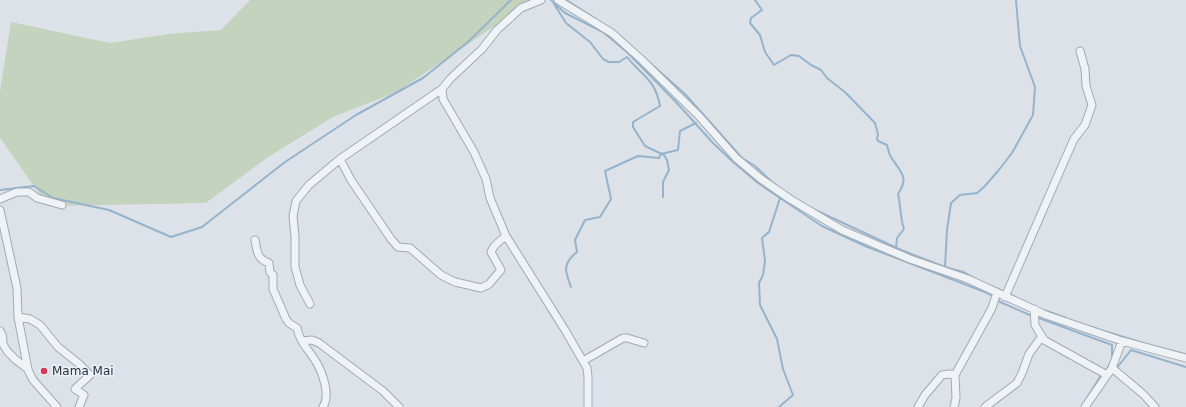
<svg xmlns="http://www.w3.org/2000/svg" width="1186" height="407" font-family="'DejaVu Sans',sans-serif">
	<rect width="100%" height="100%" fill="#dde2e8"/>
	<path fill="#c4d3bd" d="M 250,0 L 528,0 L 530,2 L 397,92 L 335,116 L 268,157 L 206,203 L 48,206 L 0,138 L 0,91 L 11,22 L 110,43 L 168,34 L 221,30 Z"/>
	<g fill="none" stroke-linecap="round" stroke-linejoin="round">
		<path stroke="#95b3cc" stroke-width="2" d="M 551,0 L 565,13 L 603,32 L 627,52 L 676,102 L 713,143 L 732,161 L 758,183 L 801,212 L 822,226 L 865,246 L 985,292 L 993,296
			M 566,0 L 596,19
			M 755,0 L 762,10 L 751,18 L 750,23 L 760,35 L 765,52 L 774,65 L 791,55 L 799,56 L 811,65 L 821,70 L 827,78 L 846,93 L 875,123 L 878,134 L 877,139 L 878,141 L 887,145 C 888,149 889,154 891,157 C 900,172 910,176 898,194 C 901,206 900,218 904,229 L 897,238 L 896,248
			M 554,4 L 566,23 L 590,42 L 603,59 L 609,62 L 619,62 L 627,57 C 643,77 655,79 660,106 L 633,122 L 633,127 L 645,146 L 664,155 L 667,160 L 669,170 L 663,182 L 663,197
			M 650,63 L 685,94 L 742,158 L 755,166 L 771,181 L 782,190
			M 0,190 L 34,186 L 53,198 L 109,210 L 171,237 L 202,227 L 285,162 L 356,115 L 423,78 L 468,42 L 511,0
			M 811,208 L 901,250 L 945,267 L 963,272 L 974,278
			M 945,267 L 947,230 L 951,203 L 960,195 L 977,193 L 984,187 L 998,171 L 1012,153 L 1033,115 L 1035,87 L 1020,46 L 1016,0
			M 571,287 C 565,271 562,264 577,252 L 575,240 L 585,220 L 600,217 L 611,199 L 605,171 L 638,156 L 659,158 L 661,154 L 678,150 L 680,131 L 696,123
			M 997,299 L 1000,302 L 1032,316
			M 1044,310 L 1066,318
			M 1036,317 L 1112,345 L 1112,359
			M 1091,327 L 1153,346
			M 1116,369 L 1131,350 L 1186,367
			M 1105,371 L 1111,363
			M 1099,393 L 1106,382
			M 1085,401 L 1102,374
			M 779,407 L 793,395 L 783,369 L 777,339 L 760,305 L 759,283 L 763,275 L 765,261 L 762,238 L 769,232 L 780,198"/>
		<g stroke="#a2a9b2" stroke-width="9">
			<path id="minor" d="M 541,0 L 521,8 L 497,30 L 482,49 L 450,79 L 442,89 L 443,99 L 474,152 L 486,179 L 490,198 L 506,236 L 565,330 L 587,368 L 588,377 L 588,407
				M 558,0 L 612,33 L 642,60 L 699,116 L 736,158 L 761,179 L 790,199 L 842,230 L 910,259 L 968,279 L 1046,315 L 1122,341 L 1186,358
				M 340,159 L 351,180 L 391,239 L 398,247 L 410,248 L 441,275 L 455,282 L 481,288 L 489,284 L 501,270 L 491,252 C 494,244 500,241 506,236
				M 0,199 L 17,192 L 29,192 L 37,198 L 62,205
				M 0,210 L 17,288 L 18,317 L 28,370 L 33,380 L 57,407
				M 255,240 C 257,251 257,259 269,263 L 270,272 L 273,275 L 273,289 L 286,319 L 289,323 L 297,328 C 298,331 298,334 300,337 C 303,345 310,352 315,360 C 322,371 331,395 323,407
				M 1005,297 L 1066,157 L 1074,139 L 1085,125 L 1092,105 L 1086,86 L 1085,69 L 1080,51
				M 310,304 L 300,285 L 295,267 L 295,237 L 293,216 L 296,201 L 309,185 L 340,159 L 442,89
				M 1034,309 L 1035,325 L 1044,340 L 1107,375
				M 18,317 L 30,319 L 40,325 L 58,347 L 78,363 L 90,375 L 75,389 L 84,395 L 79,407
				M 0,331 C 5,337 1,341 4,346 C 9,356 20,363 28,369
				M 302,341 L 312,340 L 319,343 L 383,391 L 399,407
				M 583,361 L 623,338 L 627,338 L 644,343
				M 1112,368 L 1143,394 L 1155,407
				M 918,407 L 925,395 L 942,375 L 949,374 L 955,375
				M 954,407 L 956,398 L 955,375 L 992,308 L 997,292
				M 985,407 L 1017,383 L 1022,373 L 1029,354 L 1042,336
				M 1085,407 L 1112,368 L 1122,341"/>
		</g>
		<use href="#minor" stroke="#f0f3f6" stroke-width="7"/>
	</g>
	<circle fill="#d9365b" stroke="#ecf1f6" stroke-width="1.5" cx="44" cy="371" r="4"/>
	<g text-anchor="middle" stroke-width="3" stroke-linejoin="round" paint-order="stroke">
		<g font-size="12" fill="#253140" stroke="#ecf1f6" text-anchor="start">
			<text x="52" y="375">Mama Mai</text>
		</g>
	</g>
</svg>
